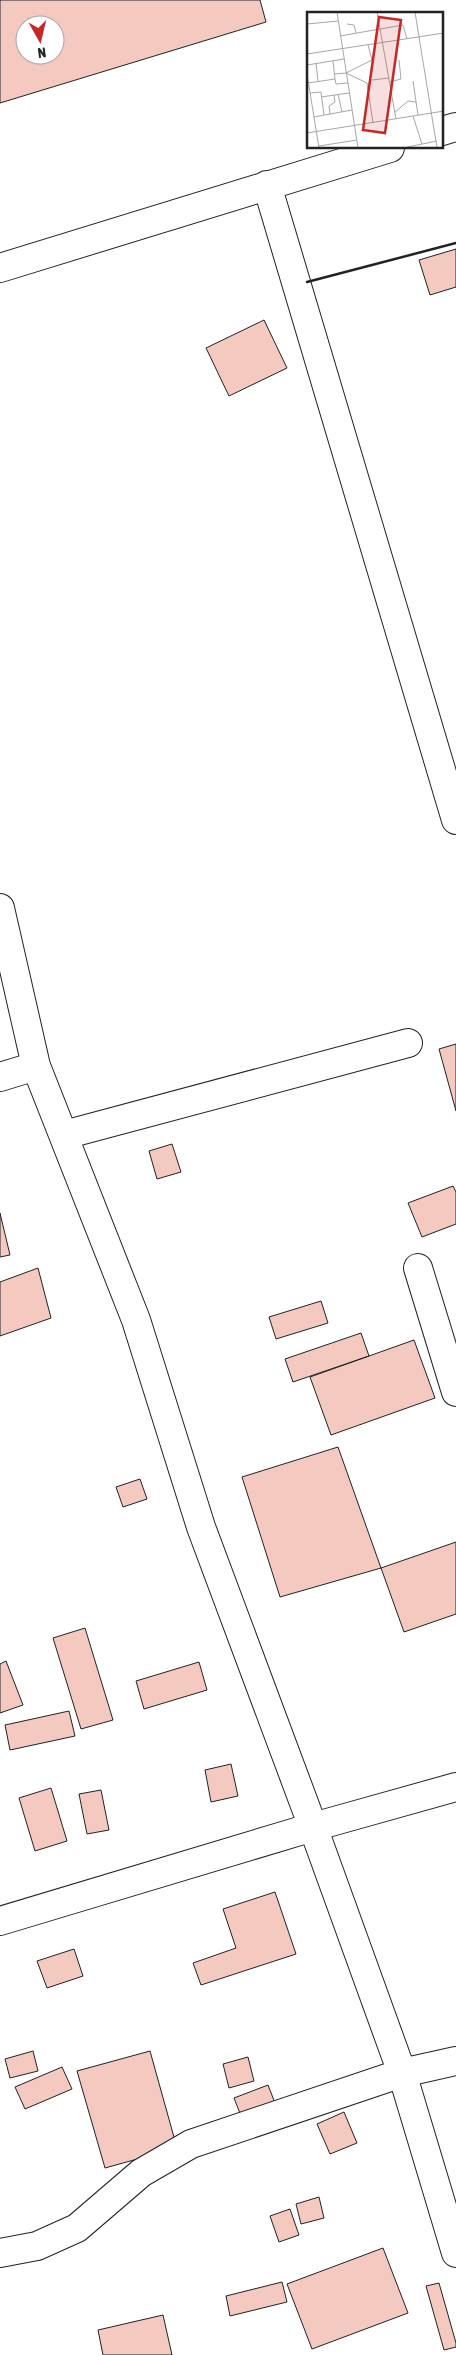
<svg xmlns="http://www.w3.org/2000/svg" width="456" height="2355" font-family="'Asap Condensed',sans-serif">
	<rect width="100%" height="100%" fill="#fff"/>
	<path fill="#f3c9c0" stroke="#222" fill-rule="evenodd" d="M 0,0 L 260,0 L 266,22 L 0,103 ZM 25,25 L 55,25 L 55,55 L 25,55 Z
		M 456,249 L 456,287 L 430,295 L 419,260 Z
		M 264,320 L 287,368 L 229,396 L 206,348 Z
		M 456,1044 L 456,1111 L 439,1049 Z
		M 172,1144 L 181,1172 L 157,1179 L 149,1151 Z
		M 453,1186 L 456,1192 L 456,1224 L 422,1237 L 408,1203 Z
		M 0,1213 L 10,1255 L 0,1257 Z
		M 38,1268 L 51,1318 L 0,1336 L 0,1282 Z
		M 321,1301 L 328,1323 L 276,1339 L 269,1317 Z
		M 361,1333 L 369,1356 L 293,1382 L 285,1359 Z
		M 414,1340 L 435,1398 L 331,1435 L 310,1377 Z
		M 338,1447 L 381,1568 L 280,1597 L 242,1477 Z
		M 140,1479 L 147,1499 L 123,1507 L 116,1487 Z
		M 456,1542 L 456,1614 L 404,1632 L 381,1568 Z
		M 85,1628 L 113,1720 L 81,1729 L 53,1638 Z
		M 6,1661 L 23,1705 L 0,1713 L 0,1664 Z
		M 199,1662 L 207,1690 L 144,1709 L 136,1681 Z
		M 69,1711 L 75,1736 L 10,1750 L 5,1725 Z
		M 231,1764 L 238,1796 L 211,1802 L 205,1770 Z
		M 51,1788 L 67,1841 L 35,1851 L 19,1798 Z
		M 101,1790 L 109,1830 L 87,1834 L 79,1794 Z
		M 275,1892 L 296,1954 L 201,1985 L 193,1963 L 236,1948 L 223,1909 Z
		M 74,1949 L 83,1976 L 47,1988 L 37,1961 Z
		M 33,2051 L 38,2071 L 10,2078 L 5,2059 Z
		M 150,2051 L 177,2148 L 105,2168 L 77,2071 Z
		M 248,2057 L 254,2081 L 229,2088 L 223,2064 Z
		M 62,2067 L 72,2089 L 25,2109 L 15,2087 Z
		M 268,2085 L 275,2103 L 241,2116 L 234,2098 Z
		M 344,2112 L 357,2143 L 330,2154 L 317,2124 Z
		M 319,2197 L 324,2218 L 301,2224 L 296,2204 Z
		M 290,2209 L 299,2235 L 279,2242 L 270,2216 Z
		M 383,2248 L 408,2313 L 312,2349 L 287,2284 Z
		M 282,2282 L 287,2302 L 230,2316 L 226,2296 Z
		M 439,2283 L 456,2343 L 456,2347 L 444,2350 L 426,2286 Z
		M 163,2315 L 172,2355 L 103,2355 L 98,2330 Z"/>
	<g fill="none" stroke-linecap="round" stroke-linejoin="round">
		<g stroke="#222" stroke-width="30">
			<path id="minor" d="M 442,131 L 456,127
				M 267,185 L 456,820
				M 0,268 L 390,148
				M 0,908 L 36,1066 L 136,1320 L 201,1527 L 313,1827 L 402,2073 L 456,2253
				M 0,1077 L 36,1066
				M 64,1135 L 408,1043
				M 418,1268 L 456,1392
				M 0,1921 L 313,1827 L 456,1787
				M 0,2253 L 37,2246 L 77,2228 L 141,2173 L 191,2144 L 402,2073 L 456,2061"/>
		</g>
		<use href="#minor" stroke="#fff" stroke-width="28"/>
		<path stroke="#222" stroke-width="2.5" d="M 307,282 L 456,243"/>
	</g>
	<g transform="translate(307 12)">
		<rect width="136" height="136" fill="#fff"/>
		<path fill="none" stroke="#a7a7a7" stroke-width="1" d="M 30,0 L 51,136M 70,0 L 89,107M 108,0 L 130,136M 0,12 L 31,9M 40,12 L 47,13 L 49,21M 33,24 L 96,13 L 100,27M 0,42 L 137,21M 26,49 L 28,67M 9,51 L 11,70M 0,53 L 37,47M 39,61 L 60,71 L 66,111M 0,62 L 12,136M 27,62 L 39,61 L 65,48 L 61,33M 65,68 L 82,66M 106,69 L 111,103M 83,70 L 94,67 L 92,48M 1,71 L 28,67 L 29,72 L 41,71M 3,81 L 14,80 L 17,103M 31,82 L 35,100M 14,85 L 42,81M 88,100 L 101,89 L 109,90M 23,102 L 22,94 L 28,90 L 27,83M 106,104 L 115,132M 7,105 L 45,98M 0,121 L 137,99M 12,134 L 50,128M 96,136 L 130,129"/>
		<path fill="#c62828" fill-opacity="0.15" stroke="#c62828" stroke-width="2.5" d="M 72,5 L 94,8 L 78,121 L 56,118 Z"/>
		<rect width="136" height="136" fill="none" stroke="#222" stroke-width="2.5"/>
	</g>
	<g transform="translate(40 40) rotate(172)"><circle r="24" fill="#ffffff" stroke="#a7a7a7"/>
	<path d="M0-4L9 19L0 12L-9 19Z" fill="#c62828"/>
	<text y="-8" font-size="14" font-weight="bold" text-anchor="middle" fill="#222222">N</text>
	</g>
</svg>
